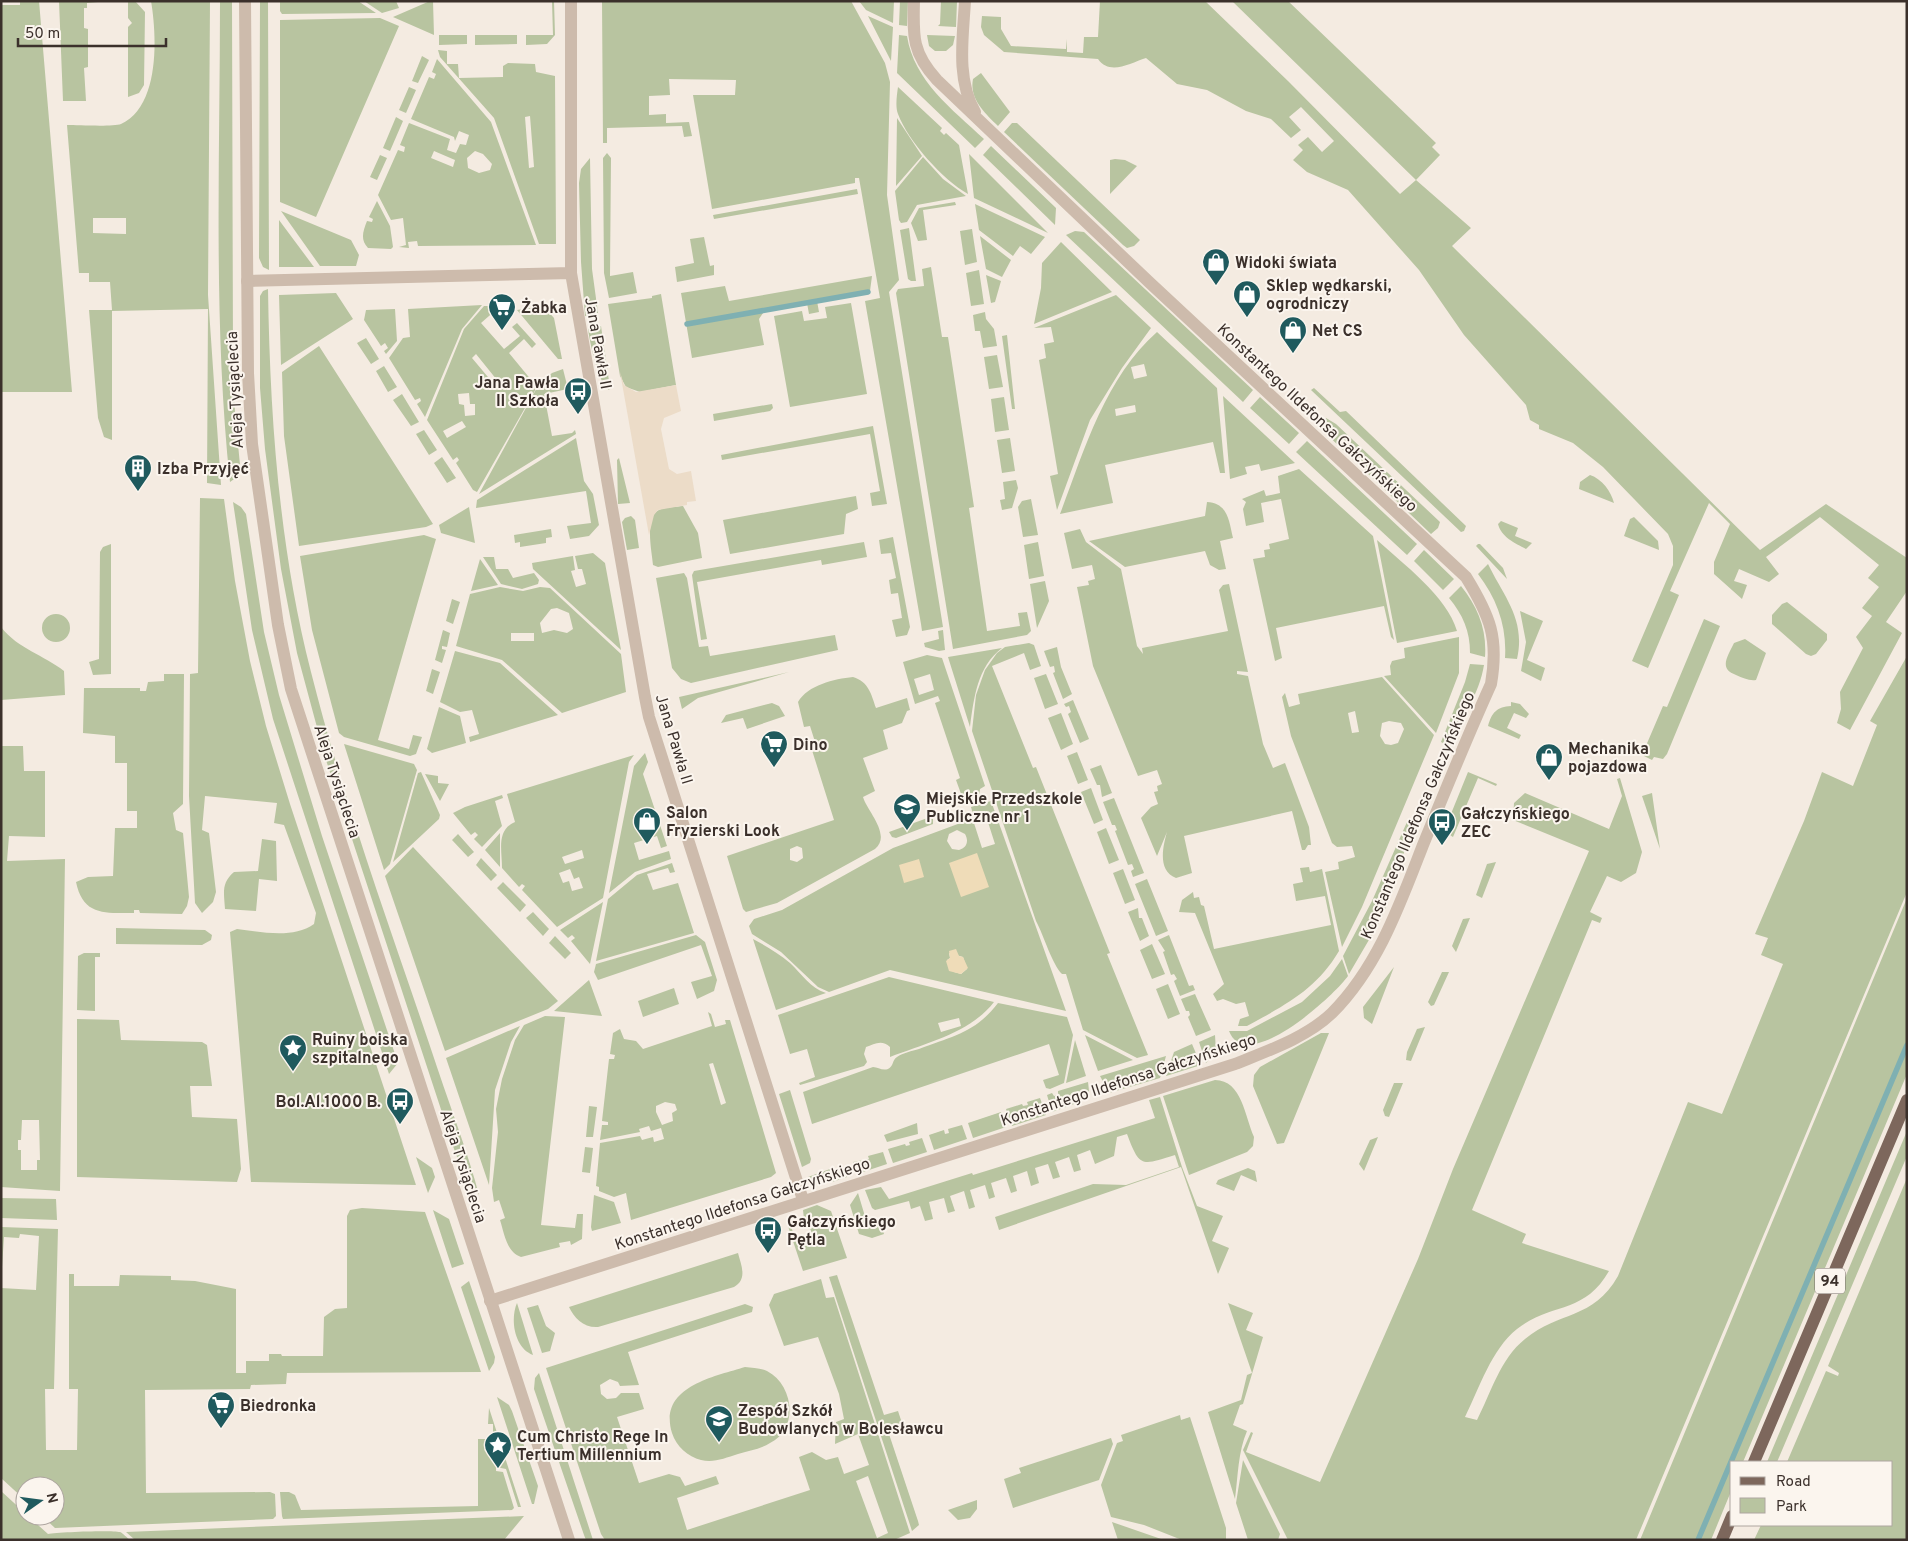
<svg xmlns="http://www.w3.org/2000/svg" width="1908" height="1541" font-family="Overpass,sans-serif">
	<rect width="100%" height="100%" fill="#f4ebe1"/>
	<path fill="#b8c4a0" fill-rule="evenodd" d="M 20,1 L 39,1 L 72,392 L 1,392 L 1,5 L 20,5 Z
		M 59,1 L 109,1 L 87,3 L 87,8 L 84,8 L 84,28 L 88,29 L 88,67 L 84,68 L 86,101 L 63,101 Z
		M 128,1 L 135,1 L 145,12 L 144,85 L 139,93 L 128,97 L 128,27 L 132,23 L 128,18 Z
		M 151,1 L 210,1 L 208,295 L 221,485 L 207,483 L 208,309 L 112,311 L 112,440 L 104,437 L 98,418 L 89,310 L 112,310 L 110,282 L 89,282 L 89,273 L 79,273 L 67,125 C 78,125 113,127 121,124 C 160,106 157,36 151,1 ZM 93,218 L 126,218 L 126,234 L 93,233 Z
		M 220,1 L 232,1 L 233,359 L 235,413 L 240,465 L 237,477 L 230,482 C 213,322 220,161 220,1 Z
		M 260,1 L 268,1 L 269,270 L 263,267 L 259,258 Z
		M 280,1 L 358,1 L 376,13 L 282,14 L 280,11 Z
		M 364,1 L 396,1 L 399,8 L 382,13 Z
		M 430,1 L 433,1 L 434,35 L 393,17 Z
		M 439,1 L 554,1 L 555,35 L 547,44 L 526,45 L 526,35 L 553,35 L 552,2 Z
		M 602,1 L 851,1 L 885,63 L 890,82 L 887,195 L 899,280 L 889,292 L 943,627 L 922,631 L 921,624 L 865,301 L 880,298 L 859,178 L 855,178 L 855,183 L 712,209 L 693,95 L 735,95 L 736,80 L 669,79 L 670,95 L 649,96 L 649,115 L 666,114 L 666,123 L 689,122 L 692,136 L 684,137 L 682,126 L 607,128 L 607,143 L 603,143 Z
		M 859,1 L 894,1 L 893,23 L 866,10 Z
		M 900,1 L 908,1 L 907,26 L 899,25 Z
		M 941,1 L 957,1 L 956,27 L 938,26 L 940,24 Z
		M 1100,1 L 1205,1 L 1288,81 L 1400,194 L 1416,180 L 1232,1 L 1288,1 L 1436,143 L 1432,147 L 1440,155 L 1416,180 L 1471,228 L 1452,246 L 1760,550 L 1826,504 L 1907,558 L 1907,591 L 1886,622 L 1902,633 L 1850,730 L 1837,723 L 1841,709 L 1840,692 L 1863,648 L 1856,637 L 1872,616 L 1862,608 L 1879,587 L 1868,578 L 1879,565 L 1820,517 L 1766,557 L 1779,574 L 1769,582 L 1739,569 L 1734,581 L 1747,585 L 1742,599 L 1714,574 L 1714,562 L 1730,524 L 1709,503 L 1670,591 L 1679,595 L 1648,668 L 1632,661 L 1673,565 L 1673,546 L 1668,534 L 1603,467 L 1573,443 L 1539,429 L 1539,425 L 1530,420 L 1526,405 L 1464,335 L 1419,270 L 1348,190 L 1307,172 L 1293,160 L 1303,150 L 1298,145 L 1308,137 L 1322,152 L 1334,141 L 1301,107 L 1289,117 L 1301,130 L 1291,138 L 1271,119 L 1246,111 L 1207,90 L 1177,84 L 1146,58 C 1130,63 1110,76 1098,59 L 1004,52 L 984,35 L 981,27 L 982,16 L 1001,17 L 1001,29 L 1011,46 L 1066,49 L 1067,39 L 1067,52 L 1083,53 L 1084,37 L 1098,37 Z
		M 868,16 L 893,27 L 891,61 Z
		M 380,18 L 399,26 L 316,217 L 280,202 L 280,20 Z
		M 439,35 L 467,35 L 467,44 L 439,45 Z
		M 475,35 L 517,35 L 517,44 L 475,45 Z
		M 899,35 L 907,36 C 914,81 952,109 984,139 L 975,148 L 897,73 Z
		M 927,35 L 955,36 L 953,45 L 946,51 L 935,51 L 929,46 Z
		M 438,50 L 447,51 L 447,64 L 458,64 L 459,78 L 503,77 L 503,66 L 508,63 L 535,64 L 536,72 L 555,76 L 556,244 L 539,244 L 494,118 L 440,57 ZM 530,116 L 534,167 L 529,168 L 525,117 Z
		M 422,56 L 429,60 L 418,83 L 412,81 Z
		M 437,59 L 491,122 L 536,245 L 418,246 L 417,241 L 408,242 L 409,248 L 399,247 L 406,245 L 403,218 L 391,220 L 378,195 L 398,150 L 404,152 L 405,147 L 400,145 L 409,123 L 450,139 L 447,150 L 456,153 L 460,144 L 466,145 L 469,135 L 459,131 L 455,141 L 454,137 L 411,119 L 429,77 L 434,79 L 436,74 L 432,72 ZM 434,151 L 455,160 L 453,167 L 431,158 ZM 475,151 L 483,154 L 492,164 L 490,170 L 479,173 L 468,168 L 467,158 Z
		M 981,73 L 1010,112 L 998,126 C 985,113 969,99 973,79 Z
		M 409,87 L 416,90 L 406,113 L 399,110 Z
		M 898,87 L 942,128 L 940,131 L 944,135 L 946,133 L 959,145 L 968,194 C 943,180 908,141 898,114 C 895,107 897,94 898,87 Z
		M 396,117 L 403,121 L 390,151 L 383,148 Z
		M 897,118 L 922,156 L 896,186 Z
		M 1012,123 L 1017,123 L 1140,240 L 1134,246 L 1127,248 L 1123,245 L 1004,132 Z
		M 991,146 L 1056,208 L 1055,225 L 983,155 Z
		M 607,153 L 611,158 L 610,276 L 633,272 L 637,293 L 609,298 L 604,273 L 603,158 Z
		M 969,154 L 1048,233 L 974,198 Z
		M 380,155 L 387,158 L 377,180 L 370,177 Z
		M 923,157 L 943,179 L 966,196 L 917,205 L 907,222 L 901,223 L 899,220 L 895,191 Z
		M 590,158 L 592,269 L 598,313 L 585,316 L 581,262 L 579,183 L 581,169 Z
		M 1115,159 L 1125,160 L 1137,166 L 1110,194 L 1110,160 Z
		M 857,189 L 858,194 L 714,219 L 713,215 Z
		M 377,201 L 390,226 L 393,247 L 391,249 L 368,248 C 360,240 363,231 367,221 L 372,222 L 373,219 L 369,217 Z
		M 955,202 L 956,205 L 923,210 L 927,240 L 918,241 L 911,223 L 919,208 Z
		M 975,204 L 1045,237 L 1031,254 L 1020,246 L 1013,256 L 979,230 Z
		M 281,211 L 351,240 L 359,255 L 356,266 L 320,266 Z
		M 279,220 L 314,267 L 279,267 Z
		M 909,228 L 916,281 L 911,281 L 908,279 L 900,230 Z
		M 972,229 L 977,262 L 965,265 L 960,231 Z
		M 1075,231 L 1084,232 L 1253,390 L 1243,402 L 1066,235 Z
		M 980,236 L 1011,260 L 1002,277 L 986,269 Z
		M 704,237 L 710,266 L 714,265 L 714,275 L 677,282 L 675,267 L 694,263 L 690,239 Z
		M 1061,242 L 1112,292 L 1034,324 L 1041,288 L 1042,263 Z
		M 931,267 L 942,337 L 948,337 L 974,507 L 969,508 L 987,631 L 1020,626 L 1018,613 L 1027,612 L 1031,631 L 1027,635 L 953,649 L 896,293 L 898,289 L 924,286 L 922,269 Z
		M 979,270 L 984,304 L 971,306 L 966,273 Z
		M 986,275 L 1001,281 L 995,302 L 991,303 Z
		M 872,276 L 870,291 L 817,301 L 819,312 L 809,314 L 807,303 L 765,310 L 759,319 L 764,345 L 692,358 L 681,293 L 725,286 L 729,301 Z
		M 268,289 C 270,417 279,547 311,672 C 345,807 394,938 438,1070 C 452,1112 468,1153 479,1195 L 456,1155 L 325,757 L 297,653 L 281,569 L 265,449 L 260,388 L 260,296 L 263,291 Z
		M 336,293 L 353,319 L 281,365 L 279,295 Z
		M 661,294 L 676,385 L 640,392 L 626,387 L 620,376 L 608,304 L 652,298 L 652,296 Z
		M 1116,295 L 1151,328 L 1122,368 L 1090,420 L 1057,510 L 1050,476 L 1058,474 L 1039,360 L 1046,358 L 1044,344 L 1054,342 L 1051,327 L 1034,328 Z
		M 851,303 L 867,394 L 790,407 L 774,316 L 802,311 L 804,321 L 827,318 L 825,307 Z
		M 482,305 L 462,329 L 425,417 L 417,404 L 421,401 L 420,398 L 415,400 L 389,358 L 403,338 L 410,337 L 408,309 Z
		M 484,306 L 494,306 L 497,309 L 481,323 L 504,349 L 520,336 L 512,327 L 517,323 L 536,344 L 532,348 L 524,339 L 509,353 L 537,387 L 477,492 L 473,490 L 456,463 L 459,460 L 457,457 L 453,460 L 427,420 L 464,329 ZM 476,354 L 501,385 L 498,389 L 472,358 ZM 469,393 L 470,404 L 475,404 L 475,415 L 465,416 L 464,405 L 459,404 L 458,394 ZM 462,421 L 466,427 L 447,438 L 443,431 Z
		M 543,306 L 554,318 L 562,359 L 558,359 L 517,310 Z
		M 395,309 L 397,341 L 386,354 L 384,351 L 388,348 L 385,343 L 381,346 L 364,320 L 366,310 Z
		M 985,312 L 986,319 L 994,329 L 997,346 L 983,348 L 980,331 L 975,331 L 973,315 Z
		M 601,326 L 610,388 L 609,390 C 599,386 589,340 588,328 Z
		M 1157,332 L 1217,388 L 1225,473 L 1220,473 L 1213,442 L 1105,465 L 1113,503 L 1060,514 C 1084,451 1105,378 1157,332 ZM 1144,364 L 1147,376 L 1134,379 L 1131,367 ZM 1135,405 L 1136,412 L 1116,416 L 1115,409 Z
		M 1007,335 L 1015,409 L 1012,409 L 1002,336 Z
		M 366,338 L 379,359 L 371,364 L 357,343 Z
		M 319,346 L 433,524 L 426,527 L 299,546 L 284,436 L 282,372 Z
		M 997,355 L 1003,387 L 989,389 L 984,357 Z
		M 384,366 L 397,387 L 388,392 L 376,371 Z
		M 563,369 L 568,389 L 544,394 L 552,436 L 572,433 L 575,430 L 576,434 L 479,494 L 539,384 L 552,373 Z
		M 1314,388 L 1340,412 L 1346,411 L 1466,526 L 1464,531 L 1461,532 L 1311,390 Z
		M 402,394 L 419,422 L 411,426 L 393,400 Z
		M 1223,396 L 1295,463 L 1261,471 L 1259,464 L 1245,467 L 1247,474 L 1230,479 Z
		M 1004,397 L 1009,430 L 995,432 L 991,399 Z
		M 1260,397 L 1299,433 L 1289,444 L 1250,408 Z
		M 772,404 L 773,408 L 770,411 L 714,421 L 713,414 Z
		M 1326,418 L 1336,424 L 1440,522 L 1438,528 L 1431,534 L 1318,426 Z
		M 873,426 L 887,504 L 872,506 L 870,493 L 880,491 L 870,434 L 722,460 L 721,455 Z
		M 424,430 L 437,450 L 429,455 L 416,434 Z
		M 576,438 L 584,481 L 593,494 L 599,525 L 589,536 L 570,539 L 567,526 L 591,523 L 586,491 L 476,508 L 477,500 Z
		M 1010,438 L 1015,471 L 1002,473 L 997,440 Z
		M 1307,441 L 1417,544 L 1407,555 L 1296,452 Z
		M 442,457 L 456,478 L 447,483 L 434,463 Z
		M 619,458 L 630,503 L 618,504 L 617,460 Z
		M 1299,469 L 1373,536 L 1394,640 L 1391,637 L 1384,606 L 1276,628 L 1282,658 L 1275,661 L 1253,559 L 1265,557 L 1264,550 L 1270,549 L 1269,544 L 1289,539 L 1281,499 L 1261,503 L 1264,522 L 1246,526 L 1243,509 L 1246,502 L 1242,499 L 1264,490 L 1266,496 L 1280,493 L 1278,476 Z
		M 1590,475 C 1602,479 1611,491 1614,503 L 1579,489 L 1580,482 Z
		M 1016,480 L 1018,488 L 1012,508 L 1002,510 L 1000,500 L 1005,499 L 1003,482 Z
		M 856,496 L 858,509 L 846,514 L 844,534 L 730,554 L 723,520 Z
		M 200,498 L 224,499 L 235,581 L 250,661 L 266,726 L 290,804 L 416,1185 L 251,1182 L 230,932 L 237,929 C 262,932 293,939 314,924 L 316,913 L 284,825 L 274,823 L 277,803 L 205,796 L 202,830 L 209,833 L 216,892 L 213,902 L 202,913 L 195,903 L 189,796 L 190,674 L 198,673 Z
		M 1031,499 L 1038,535 L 1023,537 L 1018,507 L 1022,501 Z
		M 233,502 L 241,507 L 246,514 L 264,632 L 279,695 L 322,836 L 398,1063 L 389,1074 L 273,719 L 252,630 Z
		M 1207,502 C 1228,503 1229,521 1233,538 L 1220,541 L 1226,569 L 1219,570 L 1210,565 L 1205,551 L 1125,567 L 1089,541 L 1205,516 Z
		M 683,506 L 698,533 L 702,558 L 658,567 L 653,565 C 652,552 644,517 659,510 C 665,507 676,507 683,506 Z
		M 469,507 L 475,543 L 441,533 L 439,525 Z
		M 631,516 L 635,520 L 639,548 L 627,550 L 622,522 L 625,518 Z
		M 1634,517 L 1658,541 L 1659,550 L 1624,536 L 1630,519 Z
		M 1501,521 L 1518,528 L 1515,536 L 1532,543 L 1526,549 C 1515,543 1501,537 1498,524 Z
		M 551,529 L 552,537 L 546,538 L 546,543 L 520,547 L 520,542 L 515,543 L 514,535 Z
		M 1080,529 L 1086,542 L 1121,569 L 1137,646 L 1143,654 L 1142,648 L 1228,631 L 1219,590 L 1223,585 L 1229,584 L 1248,672 L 1237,671 L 1237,674 L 1248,676 L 1263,744 L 1273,768 L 1285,763 L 1309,827 L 1311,845 L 1308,845 L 1305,850 L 1302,850 L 1292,811 L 1184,836 L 1192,873 L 1176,878 C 1157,871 1163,846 1167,832 L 1157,856 L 1141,818 L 1151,807 L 1158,804 L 1154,792 L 1158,791 L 1157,786 L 1162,784 L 1157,770 L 1138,776 L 1093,666 L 1077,587 L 1089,585 L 1088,581 L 1095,579 L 1092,565 L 1072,569 L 1064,533 Z
		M 424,535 L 436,539 L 378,740 L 409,749 L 413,735 L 422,737 L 416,754 L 410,756 L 344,737 L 339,733 L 312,630 L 300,556 Z
		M 893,537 L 910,627 L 907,635 L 896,637 L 892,620 L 902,618 L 898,593 L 891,594 L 889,580 L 896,578 L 891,553 L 881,554 L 879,540 Z
		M 1377,540 C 1403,564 1447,596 1457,631 L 1397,643 Z
		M 864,542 L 867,557 L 822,565 L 821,560 L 697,582 L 707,639 L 701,640 L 692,575 L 694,571 Z
		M 1038,542 L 1044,576 L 1029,579 L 1024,545 Z
		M 111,544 L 111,674 L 93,675 L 89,662 L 99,659 L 100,552 L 103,547 Z
		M 1478,544 L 1480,544 L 1503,568 L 1507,579 L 1476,546 Z
		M 1424,550 L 1454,579 L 1443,590 L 1414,561 Z
		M 593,553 L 605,563 L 621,650 L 533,569 L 532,563 L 573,556 L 575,570 L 571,571 L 576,587 L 586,584 L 582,569 L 578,569 L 575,556 Z
		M 483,557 L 494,557 L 496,569 L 508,569 L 513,578 L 534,573 L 539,580 L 538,584 L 522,589 L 501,584 Z
		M 480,559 L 498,585 L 471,591 Z
		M 1488,564 C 1504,597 1526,619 1517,659 L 1505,658 C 1507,626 1497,599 1478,574 Z
		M 684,573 L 687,578 L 699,647 L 708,646 L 710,656 L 835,635 L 838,650 L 691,683 L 681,679 L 672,668 L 656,578 Z
		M 1045,581 L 1049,601 L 1037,628 L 1030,584 Z
		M 1461,586 C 1478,607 1487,630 1485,657 L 1470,653 C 1470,631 1463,615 1449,598 Z
		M 500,587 L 523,591 L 540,587 L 550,588 L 621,654 L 626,692 L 562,713 L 502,660 L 456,646 L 470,594 ZM 557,608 L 569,613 L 573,629 L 567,633 L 554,630 L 542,633 L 540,623 L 551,609 ZM 511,633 L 534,633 L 534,641 L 511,641 Z
		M 452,599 L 460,602 L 453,624 L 446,621 Z
		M 1787,602 L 1827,634 L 1827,640 L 1816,654 L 1811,656 L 1806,654 L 1772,624 L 1772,615 L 1782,604 Z
		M 1520,611 L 1543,621 L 1527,660 L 1545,668 L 1541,681 L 1521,671 L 1526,642 Z
		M42 628a14 14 0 1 1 28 0a14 14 0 1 1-28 0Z
		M 1704,619 L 1720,626 L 1667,754 L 1663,759 L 1654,757 L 1652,760 L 1642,755 L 1663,706 L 1667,707 Z
		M 1,627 C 18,649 44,655 64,671 L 65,695 L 1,700 Z
		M 443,630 L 450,633 L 447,647 L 442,646 L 442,649 L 446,650 L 442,663 L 435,660 Z
		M 943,630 L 945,650 L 939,651 L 925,647 L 924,643 L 939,639 L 938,631 Z
		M 1459,637 L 1459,673 L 1436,733 L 1384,676 L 1391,675 L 1390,666 L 1392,661 L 1405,658 L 1404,648 Z
		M 1745,639 L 1766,653 L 1756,680 C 1749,681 1743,678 1736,675 C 1718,669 1728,656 1734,643 Z
		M 1029,643 L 1034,645 L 1041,666 L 1030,670 L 1024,653 L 992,666 L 1033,768 L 1036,767 L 1110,953 L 1107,954 L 1148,1055 L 1137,1058 L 1083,1030 L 1066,974 L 1062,974 C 1052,964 1044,936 1036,921 L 972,731 L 976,695 L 985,670 L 997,653 L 1005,647 Z
		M 1057,647 L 1061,667 L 1072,694 L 1063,699 L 1053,673 L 1055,672 L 1054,666 L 1050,667 L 1044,651 Z
		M 1002,648 C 977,667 974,698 970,727 L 948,657 Z
		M 455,651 L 500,663 L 558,715 L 470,742 L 469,737 L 479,734 L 472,710 L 460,712 L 440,702 Z
		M 927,655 L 942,658 L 985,786 L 980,789 L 979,796 L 964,802 L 956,780 L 960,778 L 935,703 L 940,701 L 938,696 L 915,704 L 903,662 ZM 930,674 L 934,690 L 919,695 L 914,679 Z
		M 1907,656 L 1907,892 L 1636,1540 L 1288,1540 L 1243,1450 L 1251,1432 L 1253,1433 L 1246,1452 L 1320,1482 L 1418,1259 L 1453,1169 L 1589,851 L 1513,820 L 1514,803 L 1525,793 L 1609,829 L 1622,796 L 1617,779 L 1620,778 L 1642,852 L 1636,873 L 1621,882 L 1607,876 L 1590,912 L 1602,918 L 1600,923 L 1592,920 L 1472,1210 L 1526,1234 L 1522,1243 L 1609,1271 C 1584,1315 1551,1302 1517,1329 C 1491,1350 1480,1387 1465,1417 L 1477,1420 C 1491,1393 1500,1359 1525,1339 C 1559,1311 1593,1320 1618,1276 L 1688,1102 L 1722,1114 L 1783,964 L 1761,955 L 1768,938 L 1755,934 L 1804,821 L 1822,772 L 1853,786 L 1877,725 L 1870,721 Z
		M 1470,664 L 1484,665 C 1479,695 1462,719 1445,744 L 1441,742 L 1465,682 Z
		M 432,669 L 440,672 L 433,694 L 426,691 Z
		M 789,672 L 698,698 L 682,709 L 679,697 Z
		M 164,674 L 184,674 L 183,804 L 173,813 L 176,830 L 183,833 L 189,897 L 187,906 L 182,914 L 140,913 L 139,910 L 134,910 L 134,913 C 105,913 83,916 76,882 L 88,877 L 113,876 L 115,828 L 137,828 L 137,811 L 127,811 L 127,763 L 115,763 L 115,736 L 83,733 L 84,688 L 140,688 L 140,691 L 146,691 L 148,682 L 164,681 Z
		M 1046,674 L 1058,704 L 1045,709 L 1034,678 Z
		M 853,677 C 869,682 871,694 876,708 L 907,698 L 910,710 L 907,711 L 902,723 L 883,730 L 888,749 L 863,758 L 875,791 L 863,797 C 867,811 892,835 875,849 L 777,903 L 746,912 L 743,909 L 727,856 L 834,820 L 811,747 L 816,745 L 810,726 L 804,727 L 798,702 C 808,685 834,679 853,677 ZM 797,846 L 802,848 L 803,858 L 797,862 L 790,860 L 790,849 Z
		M 1382,677 L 1434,735 L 1362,907 L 1342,947 L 1325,872 L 1339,869 L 1338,862 L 1355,857 L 1352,846 L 1337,847 L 1332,843 L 1291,736 L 1282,697 L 1285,693 L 1289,707 L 1300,704 L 1298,694 ZM 1355,711 L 1359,732 L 1352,733 L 1348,713 ZM 1389,721 L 1401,723 L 1404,729 L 1398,743 L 1391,745 L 1385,744 L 1380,736 L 1382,723 Z
		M 1073,700 L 1089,739 L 1080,743 L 1068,714 L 1071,712 L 1069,706 L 1066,707 L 1064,704 Z
		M 1511,702 L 1520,704 L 1529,714 L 1526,718 L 1514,713 L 1507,728 L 1521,735 L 1519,739 L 1488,726 C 1492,712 1497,707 1511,706 Z
		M 772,703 L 779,706 L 785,716 L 747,729 L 743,718 L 721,723 L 726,715 Z
		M 439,707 L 460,716 L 466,743 L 432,753 L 427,749 Z
		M 1061,713 L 1073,744 L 1061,750 L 1048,718 Z
		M 344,744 L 414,764 L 417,770 L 390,864 L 384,870 Z
		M 1,746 L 23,746 L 24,771 L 45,771 L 45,837 L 9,836 L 7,861 L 65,859 L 60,1191 L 1,1187 ZM 22,1120 L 39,1120 L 40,1160 L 37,1160 L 37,1170 L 21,1170 L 21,1150 L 18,1150 L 18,1140 L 21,1140 Z
		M 1077,752 L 1088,780 L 1078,784 L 1067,756 Z
		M 645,753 L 648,762 L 643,774 L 667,846 L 661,848 L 657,836 L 634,843 L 639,860 L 669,851 L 671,859 L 635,872 L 609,893 L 634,766 Z
		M 634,755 L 629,762 L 603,898 L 557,927 L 522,890 L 525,886 L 522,884 L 519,887 L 502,868 C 502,850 496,830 515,822 L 507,794 ZM 582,850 L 584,858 L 565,864 L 562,857 ZM 570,869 L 574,879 L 579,877 L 583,888 L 572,891 L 569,881 L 563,883 L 559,873 Z
		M 1101,765 L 1112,793 L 1102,797 L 1100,785 L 1097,785 L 1090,769 Z
		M 421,772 L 440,815 L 439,819 L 393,862 L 418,773 Z
		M 1468,772 L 1497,784 L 1496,786 L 1478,778 L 1453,837 L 1444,831 Z
		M 425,774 L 438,776 L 438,783 L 449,784 L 440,801 Z
		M 1091,788 L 1103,820 L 1094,824 L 1081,792 Z
		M 1652,793 L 1660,849 L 1642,796 Z
		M 502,795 L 503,798 L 495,801 L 502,826 L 482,847 L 474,839 L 478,835 L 475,832 L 471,835 L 453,813 L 465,807 Z
		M 1114,798 L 1144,873 L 1133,877 L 1131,871 L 1134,869 L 1132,864 L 1128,865 L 1115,831 L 1117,830 L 1115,825 L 1112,825 L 1103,802 Z
		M 991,801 L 1066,1011 L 890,970 L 829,992 L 818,987 L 781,952 L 752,934 L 749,926 L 754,919 L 782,910 L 893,848 L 974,818 L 971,807 ZM 986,816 L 995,844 L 982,848 L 973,820 ZM 957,830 L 965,834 C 969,841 967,848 959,850 L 952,849 L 947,841 L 949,834 ZM 949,953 L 963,957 L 967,969 L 961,974 L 954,972 L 947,960 L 950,958 Z
		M 933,816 L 933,824 L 896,838 L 892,837 L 889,832 Z
		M 1407,822 L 1412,825 L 1393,890 L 1380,921 L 1349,974 L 1343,956 L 1372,901 Z
		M 1106,828 L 1119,860 L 1109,864 L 1097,832 Z
		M 500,833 L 500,867 L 485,850 Z
		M 458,834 L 474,852 L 468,857 L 452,840 Z
		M 262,839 L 276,841 L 277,881 L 259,879 L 256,911 L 225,909 C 224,893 221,883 234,872 L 258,871 Z
		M 413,847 L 558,1001 L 548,1009 L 445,1051 L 385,876 Z
		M 481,858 L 497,875 L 491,881 L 476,865 Z
		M 1496,862 L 1482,898 L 1476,895 L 1487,864 Z
		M 672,863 L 675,872 L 670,873 L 668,868 L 647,874 L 653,890 L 678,883 L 694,933 L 596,961 L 608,899 L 637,875 Z
		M 1309,867 L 1310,872 L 1322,869 L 1339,951 C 1316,990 1285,1005 1247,1026 L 1238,1026 L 1240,1019 L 1249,1016 L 1245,1002 L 1236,1004 L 1223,999 L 1217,1001 L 1213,994 L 1224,984 L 1195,913 L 1179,912 L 1182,900 L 1193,892 L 1194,898 L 1199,897 L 1201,905 L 1204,906 L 1214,949 L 1331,925 L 1325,896 L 1296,901 L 1293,884 L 1303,882 L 1300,868 Z
		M 1123,869 L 1135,900 L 1125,904 L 1113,873 Z
		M 1147,879 L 1168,931 L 1156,936 L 1135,884 Z
		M 503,882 L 526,905 L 520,912 L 497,888 Z
		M 1907,898 L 1907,1074 L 1743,1462 L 1732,1462 L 1732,1489 L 1711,1540 L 1640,1540 Z
		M 603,902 L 590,964 L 571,941 L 575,938 L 572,935 L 568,938 L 560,930 Z
		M 1138,908 L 1139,918 L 1142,918 L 1149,936 L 1140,941 L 1128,912 Z
		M 533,912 L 549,929 L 543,936 L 526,918 Z
		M 1470,918 L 1456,952 L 1452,946 L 1463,919 Z
		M 116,928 L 205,930 L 212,935 L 211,940 L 202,945 L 116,944 Z
		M 696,935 L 705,942 L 717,980 L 714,991 L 697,999 L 691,982 L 712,976 L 701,945 L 598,980 L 594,972 L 596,964 Z
		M 1169,935 L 1189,986 L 1193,985 L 1195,990 L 1180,996 L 1174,981 L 1177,979 L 1174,974 L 1171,975 L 1163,952 L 1165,951 L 1158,940 Z
		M 555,936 L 571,953 L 565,959 L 549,943 Z
		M 753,939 C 766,946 778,953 790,963 C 802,974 810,988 826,993 L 776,1010 Z
		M 1152,944 L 1165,974 L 1152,979 L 1140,950 Z
		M 84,953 L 100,953 L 100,957 L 95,957 L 95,1011 L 77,1010 L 78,956 Z
		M 1342,959 L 1348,976 C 1333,997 1246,1076 1229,1031 L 1247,1031 L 1302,1002 L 1330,976 Z
		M 1394,967 L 1372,1024 L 1364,1018 L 1363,1007 Z
		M 1442,972 L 1449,972 L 1434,1005 L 1431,1006 L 1428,1002 Z
		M 889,977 L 994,1002 C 970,1033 926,1043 890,1057 L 890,1047 C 882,1039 874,1044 866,1047 L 864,1054 L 867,1062 L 864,1066 L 800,1085 L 799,1083 L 815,1077 L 807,1049 L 790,1054 L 778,1015 ZM 959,1018 L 961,1026 L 941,1032 L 938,1023 Z
		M 589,980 L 602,1016 L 554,1011 Z
		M 1168,984 L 1180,1014 L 1168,1019 L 1156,989 Z
		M 674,988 L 679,1004 L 643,1017 L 638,1001 Z
		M 1195,994 L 1211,1030 L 1196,1036 L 1188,1017 L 1190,1015 L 1189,1011 L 1186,1011 L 1181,999 Z
		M 998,1003 L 1067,1017 L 1073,1035 L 1064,1083 L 1050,1089 L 1046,1088 L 1043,1080 L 1059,1075 L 1049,1044 L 812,1124 L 803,1092 L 873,1067 C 878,1067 882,1071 888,1069 C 894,1066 892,1060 897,1057 C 903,1053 912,1051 919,1049 C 953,1036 975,1033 998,1003 Z
		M 708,1012 L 711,1014 L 715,1027 L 726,1024 L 725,1020 L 730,1020 L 776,1173 L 771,1177 L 631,1220 L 626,1193 L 614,1197 L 599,1191 L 599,1187 L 596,1186 L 600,1143 L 640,1136 L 642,1140 L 653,1137 L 654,1142 L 664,1139 L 661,1128 L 651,1131 L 649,1126 L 639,1129 L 640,1132 L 600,1140 L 602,1125 L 608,1125 L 608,1122 L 602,1121 L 609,1059 L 614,1059 L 615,1055 L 610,1054 L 613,1033 L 620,1029 L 624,1039 L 636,1041 L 643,1049 L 712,1026 ZM 713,1063 L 726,1103 L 721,1105 L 709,1064 ZM 665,1102 L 675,1104 L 677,1110 L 672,1113 L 673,1121 L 662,1125 L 656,1112 L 656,1106 Z
		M 545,1016 L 565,1017 L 541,1225 L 575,1228 L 577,1214 L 583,1214 L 582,1239 L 571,1245 L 570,1241 L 559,1243 L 560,1247 L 521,1257 C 507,1253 504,1233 500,1220 L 505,1218 L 499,1200 L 494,1202 L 492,1188 L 498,1132 L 496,1109 L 502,1079 L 515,1040 L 524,1025 Z
		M 77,1019 L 119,1020 L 121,1040 L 202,1042 L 207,1045 L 212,1086 L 190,1086 L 192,1117 L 237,1119 L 241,1169 L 237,1182 L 77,1177 Z
		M 520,1026 L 511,1042 L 495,1090 L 489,1185 L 446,1058 Z
		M 1425,1027 L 1411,1061 L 1406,1060 L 1407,1052 L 1417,1029 Z
		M 1321,1033 L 1329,1033 L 1284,1143 L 1277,1144 L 1253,1086 L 1254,1075 L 1260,1067 Z
		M 1085,1035 L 1133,1060 L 1098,1071 Z
		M 1215,1035 L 1216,1052 L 1206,1063 L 1199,1042 Z
		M 1075,1040 L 1086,1076 L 1066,1083 Z
		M 1192,1044 L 1201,1065 L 1166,1076 L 1174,1052 Z
		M 1166,1056 L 1160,1078 L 1109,1093 L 1100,1076 Z
		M 1215,1080 C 1242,1080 1245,1117 1254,1137 L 1253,1146 L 1247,1152 L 1189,1175 L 1163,1096 Z
		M 1088,1082 L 1089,1091 L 1085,1100 L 1052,1112 L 1047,1095 L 1052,1093 L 1054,1096 L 1058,1095 L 1058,1091 Z
		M 1394,1083 L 1403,1083 L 1389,1117 L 1385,1116 L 1383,1110 Z
		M 790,1090 L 811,1159 L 810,1163 L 802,1167 L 779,1094 Z
		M 1160,1097 L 1182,1167 L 1197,1206 L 1223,1216 L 1212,1241 L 1229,1248 L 1218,1274 L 1181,1167 L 999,1230 L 995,1217 L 1093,1184 L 1126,1185 L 1179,1167 L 1175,1155 C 1142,1165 1140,1169 1127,1134 L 1117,1137 L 1114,1156 L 1095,1164 L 1090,1150 L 1077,1155 L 1081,1170 L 1074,1172 L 1069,1157 L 1055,1162 L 1060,1177 L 1053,1179 L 1048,1164 L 1035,1168 L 1039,1183 L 1031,1186 L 1027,1171 L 1013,1176 L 1017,1191 L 1011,1193 L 1006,1178 L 991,1183 L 995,1197 L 989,1199 L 985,1185 L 970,1190 L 975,1207 L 969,1209 L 964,1191 L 950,1196 L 955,1211 L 948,1213 L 944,1198 L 929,1202 L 933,1219 L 925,1221 L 920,1206 L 911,1209 L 909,1201 L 875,1210 L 872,1208 L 865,1190 L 881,1187 L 889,1199 L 972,1173 L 973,1175 L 986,1171 L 1155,1118 L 1149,1100 Z
		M 1040,1098 L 1046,1115 L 1012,1126 L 1006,1109 L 1022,1104 L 1023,1106 L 1028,1105 L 1027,1102 Z
		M 589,1106 L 597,1107 L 593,1137 L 586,1137 Z
		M 1001,1112 L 1006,1127 L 973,1138 L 968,1123 Z
		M 917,1123 L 918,1134 L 887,1142 L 884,1135 Z
		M 962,1125 L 967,1139 L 934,1150 L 929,1135 L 944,1130 L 945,1134 L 949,1133 L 948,1129 Z
		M 1907,1131 L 1907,1156 L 1777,1462 L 1767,1462 Z
		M 1378,1137 L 1364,1171 L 1359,1164 L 1370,1140 Z
		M 922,1138 L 927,1152 L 893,1163 L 888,1149 L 905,1144 L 906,1146 L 910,1145 L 909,1142 Z
		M 585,1147 L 593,1148 L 590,1173 L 582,1172 Z
		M 883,1152 L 887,1164 L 857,1174 L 853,1162 L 869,1159 L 868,1156 Z
		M 416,1157 L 432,1168 L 435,1177 L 428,1193 Z
		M 1248,1168 L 1255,1171 L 1257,1182 L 1241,1175 L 1234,1191 L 1216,1184 L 1218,1180 Z
		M 830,1169 L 842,1171 L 847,1177 C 833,1182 821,1187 808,1177 Z
		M 1907,1178 L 1907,1540 L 1754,1540 L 1761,1525 L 1892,1525 L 1892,1462 L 1787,1462 L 1826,1371 L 1838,1376 L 1839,1373 L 1828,1366 Z
		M 858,1193 L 867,1223 L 879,1219 L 884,1234 L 872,1238 L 859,1234 L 850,1205 Z
		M 594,1195 L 614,1202 L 621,1223 L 592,1231 L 591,1227 Z
		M 1,1198 L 56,1199 L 57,1220 L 1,1218 Z
		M 817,1205 L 831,1211 L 847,1258 L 803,1271 L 787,1223 L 790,1224 L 797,1243 L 813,1238 L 807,1218 L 804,1219 L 803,1210 Z
		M 362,1208 L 425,1212 L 481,1372 L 287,1373 L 286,1384 L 251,1385 L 250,1389 L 145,1390 L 146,1493 L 270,1492 L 275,1494 L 276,1516 L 273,1519 L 55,1528 L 42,1516 L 55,1516 L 55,1486 L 25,1486 L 25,1500 L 1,1478 L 1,1288 L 36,1290 L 39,1236 L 20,1234 L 19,1238 L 4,1237 L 1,1282 L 1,1227 L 58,1229 L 54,1389 L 45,1389 L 46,1450 L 77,1450 L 78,1389 L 69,1389 L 69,1274 L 74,1274 L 74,1286 L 119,1286 L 120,1275 L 171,1276 L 171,1280 L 195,1281 L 236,1289 L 236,1373 L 246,1373 L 246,1361 L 269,1361 L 269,1354 L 281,1354 L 282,1356 L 323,1356 L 324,1317 L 335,1309 L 347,1308 L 347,1216 L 350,1210 Z
		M 433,1210 L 449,1219 L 464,1264 L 452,1268 Z
		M 738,1253 C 741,1265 748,1279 734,1287 L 598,1327 C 584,1328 574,1318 569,1307 Z
		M 837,1275 L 884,1415 L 898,1411 L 902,1423 L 887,1428 L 918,1521 L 919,1525 L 912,1531 L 829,1277 Z
		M 821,1279 L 826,1298 L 834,1297 L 910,1533 L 894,1540 L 605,1540 L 601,1534 L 546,1368 L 745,1304 L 753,1307 L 752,1312 L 628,1352 L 639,1385 L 620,1386 L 618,1382 L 610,1379 L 600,1385 L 601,1394 L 607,1399 L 616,1398 L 621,1393 L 639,1393 L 644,1409 L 617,1417 L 639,1483 L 669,1474 L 680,1477 L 685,1486 L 716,1476 L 719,1484 L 677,1498 L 687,1530 L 810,1490 L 799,1457 L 812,1452 L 826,1460 L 838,1457 L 844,1474 L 869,1465 L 858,1434 L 835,1444 L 836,1422 L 844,1419 L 839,1394 L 818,1337 L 784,1346 L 769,1305 L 774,1294 ZM 868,1476 L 888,1533 L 877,1538 L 856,1481 Z
		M 469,1281 L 495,1357 L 494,1363 L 489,1371 L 461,1287 Z
		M 517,1303 L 533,1355 C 514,1348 510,1319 517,1303 Z
		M 1228,1303 L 1253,1313 L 1246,1330 L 1263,1337 L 1243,1404 L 1240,1405 L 1233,1425 L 1247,1431 C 1238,1452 1238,1476 1235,1499 L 1208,1412 L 1241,1400 L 1247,1375 L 1252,1373 Z
		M 538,1305 L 546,1326 L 555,1333 L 550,1351 L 542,1353 L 527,1308 Z
		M 745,1367 C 752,1368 761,1368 767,1371 C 794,1385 799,1429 770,1443 C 761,1449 748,1451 738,1454 C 725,1458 714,1463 701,1460 C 688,1457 676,1446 672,1433 C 658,1387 713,1377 745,1367 Z
		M 539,1373 L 593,1540 L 586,1540 L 584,1535 L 534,1389 L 535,1378 Z
		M 497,1397 L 509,1405 L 512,1411 L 538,1486 L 534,1504 L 532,1504 Z
		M 489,1408 L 521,1507 L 518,1507 L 506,1469 L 496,1467 L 496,1471 L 503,1472 L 514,1508 L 512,1510 L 283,1519 L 282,1516 L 280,1492 L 289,1492 L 295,1495 L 301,1510 L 478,1506 L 478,1439 L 493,1439 L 493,1424 L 488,1424 Z
		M 1180,1415 L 1181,1420 L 1190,1417 L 1226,1528 L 1226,1540 L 1182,1540 L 1144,1525 L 1111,1517 L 1101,1485 L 1117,1443 L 1123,1441 L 1121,1435 Z
		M 1111,1438 L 1113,1444 L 1099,1480 L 1013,1508 L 1004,1479 L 1021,1473 L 1019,1468 Z
		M 1243,1460 L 1280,1534 L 1278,1540 L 1248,1540 L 1236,1503 Z
		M 1,1491 L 25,1513 L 25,1516 L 28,1516 L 48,1534 C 58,1532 111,1530 120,1532 C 123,1533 127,1538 130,1540 L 1,1540 Z
		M 977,1500 L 977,1509 L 970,1518 L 958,1520 L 948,1510 Z
		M 524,1516 L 504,1540 L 135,1540 L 126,1532 Z
		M 1112,1522 L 1164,1540 L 1118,1540 Z"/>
	<path fill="#efdcb8" d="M 977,853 L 989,887 L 961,897 L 949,863 Z
		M 919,859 L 924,877 L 904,883 L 899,865 Z
		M 956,949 L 959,956 L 963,957 L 968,968 L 961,974 L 949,971 L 946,961 L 950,958 L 949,951 Z"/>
	<path fill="#ecdcc8" d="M 620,372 L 624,385 L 636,392 L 676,385 L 681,411 L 664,418 L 661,429 L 669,469 L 677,474 L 691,471 L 696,501 L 687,502 L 687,505 L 658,510 L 654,515 L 649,535 Z"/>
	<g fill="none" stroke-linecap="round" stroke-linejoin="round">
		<path stroke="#7fb0b2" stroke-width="5.5" d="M 687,324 L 868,292
			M 1698,1540 L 1907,1045"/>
		<path stroke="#cdbbac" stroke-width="12" d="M 571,1 L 571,273 L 645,697 L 649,717 L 803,1200
			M 965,1 C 963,37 956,79 975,112
			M 247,281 L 571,273
			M 490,1301 L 1235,1064 C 1267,1051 1306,1038 1332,1013 C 1378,967 1400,904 1423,845 C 1445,791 1467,737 1491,684 C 1499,638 1490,616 1466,577 L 1149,282 L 937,80 C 912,53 913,36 914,1"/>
		<path stroke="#cdbbac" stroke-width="12" d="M 245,1 L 248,373 L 252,444 L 278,625 L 291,689 L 569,1540"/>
		<path stroke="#7d675c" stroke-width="12" d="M 1754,1462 L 1907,1100
			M 1722,1540 L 1732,1516"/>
	</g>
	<defs>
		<g id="shop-pin" transform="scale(1.4375)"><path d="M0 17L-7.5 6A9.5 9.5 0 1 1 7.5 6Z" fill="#1f5a5e" stroke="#fbf5ee"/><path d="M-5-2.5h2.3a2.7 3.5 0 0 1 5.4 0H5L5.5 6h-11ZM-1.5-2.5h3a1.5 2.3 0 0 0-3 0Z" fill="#fff"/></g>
		<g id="supermarket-pin" transform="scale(1.4375)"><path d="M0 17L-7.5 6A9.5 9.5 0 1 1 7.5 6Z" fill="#1f5a5e" stroke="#fbf5ee"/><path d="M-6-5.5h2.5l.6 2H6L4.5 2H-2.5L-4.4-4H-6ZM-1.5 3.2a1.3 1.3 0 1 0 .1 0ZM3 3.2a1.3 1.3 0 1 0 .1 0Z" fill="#fff"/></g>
		<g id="bus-pin" transform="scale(1.4375)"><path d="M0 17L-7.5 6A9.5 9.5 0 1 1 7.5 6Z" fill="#1f5a5e" stroke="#fbf5ee"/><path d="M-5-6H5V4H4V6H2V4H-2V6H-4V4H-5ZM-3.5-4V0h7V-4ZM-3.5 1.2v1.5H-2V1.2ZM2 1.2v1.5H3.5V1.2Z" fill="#fff"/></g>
		<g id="building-pin" transform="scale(1.4375)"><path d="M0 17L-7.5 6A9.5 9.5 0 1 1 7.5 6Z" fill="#1f5a5e" stroke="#fbf5ee"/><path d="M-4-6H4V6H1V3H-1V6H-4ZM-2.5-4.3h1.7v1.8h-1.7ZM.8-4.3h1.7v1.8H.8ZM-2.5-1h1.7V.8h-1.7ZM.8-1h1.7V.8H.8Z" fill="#fff"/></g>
		<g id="school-pin" transform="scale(1.4375)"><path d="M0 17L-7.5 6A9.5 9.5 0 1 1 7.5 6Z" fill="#1f5a5e" stroke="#fbf5ee"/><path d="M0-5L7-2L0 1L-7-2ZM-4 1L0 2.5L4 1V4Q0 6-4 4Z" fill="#fff"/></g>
		<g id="sight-pin" transform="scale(1.4375)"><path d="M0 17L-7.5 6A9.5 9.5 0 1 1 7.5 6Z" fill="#1f5a5e" stroke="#fbf5ee"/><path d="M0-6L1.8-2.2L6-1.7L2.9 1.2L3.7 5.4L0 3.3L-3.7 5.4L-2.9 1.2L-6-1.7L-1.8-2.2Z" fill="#fff"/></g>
	</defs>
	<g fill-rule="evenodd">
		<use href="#shop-pin" x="1216" y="262"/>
		<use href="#shop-pin" x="1247" y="294"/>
		<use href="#supermarket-pin" x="502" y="307"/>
		<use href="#shop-pin" x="1293" y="330"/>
		<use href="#bus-pin" x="578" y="391"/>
		<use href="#building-pin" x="138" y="468"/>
		<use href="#supermarket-pin" x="774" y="744"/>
		<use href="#shop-pin" x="1549" y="757"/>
		<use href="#school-pin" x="907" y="807"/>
		<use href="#shop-pin" x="647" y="821"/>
		<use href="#bus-pin" x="1442" y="822"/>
		<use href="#sight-pin" x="293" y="1048"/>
		<use href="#bus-pin" x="400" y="1101"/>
		<use href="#bus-pin" x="768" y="1230"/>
		<use href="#supermarket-pin" x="221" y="1405"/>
		<use href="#school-pin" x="719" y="1419"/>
		<use href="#sight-pin" x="498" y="1445"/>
	</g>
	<g text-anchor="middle" stroke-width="4" stroke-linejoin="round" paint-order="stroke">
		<rect fill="#fbf5ee" stroke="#756b66" stroke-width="1" x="1815" y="1268.5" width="30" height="25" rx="4"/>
		<g font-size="15" font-weight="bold" fill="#3b302b">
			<text x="1830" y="1286">94</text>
		</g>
		<g font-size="16" font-weight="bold" fill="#3b302b" stroke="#fbf5ee" text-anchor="start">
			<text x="1235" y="268">Widoki świata</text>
			<text x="1266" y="291">Sklep wędkarski,<tspan x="1266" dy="18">ogrodniczy</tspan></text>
			<text x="521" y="313">Żabka</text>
			<text x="1312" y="336">Net CS</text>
			<text x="559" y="388" text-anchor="end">Jana Pawła<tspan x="559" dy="18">II Szkoła</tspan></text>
			<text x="157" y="474">Izba Przyjęć</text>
			<text x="793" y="750">Dino</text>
			<text x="1568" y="754">Mechanika<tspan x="1568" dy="18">pojazdowa</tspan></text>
			<text x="926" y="804">Miejskie Przedszkole<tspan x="926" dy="18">Publiczne nr 1</tspan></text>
			<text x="666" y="818">Salon<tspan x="666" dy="18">Fryzierski Look</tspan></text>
			<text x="1461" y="819">Gałczyńskiego<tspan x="1461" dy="18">ZEC</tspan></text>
			<text x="312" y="1045">Ruiny boiska<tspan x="312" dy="18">szpitalnego</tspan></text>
			<text x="381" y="1107" text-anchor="end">Bol.Al.1000 B.</text>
			<text x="787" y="1227">Gałczyńskiego<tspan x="787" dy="18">Pętla</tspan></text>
			<text x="240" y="1411">Biedronka</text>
			<text x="738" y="1416">Zespół Szkół<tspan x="738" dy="18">Budowlanych w Bolesławcu</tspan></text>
			<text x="517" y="1442">Cum Christo Rege In<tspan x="517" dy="18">Tertium Millennium</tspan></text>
		</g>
		<g font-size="16" fill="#3b302b" stroke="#fbf5ee">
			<text transform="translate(599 343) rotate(80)" y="6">Jana Pawła II</text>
			<text transform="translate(234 390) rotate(-93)" y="6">Aleja Tysiąclecia</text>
			<text transform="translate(1318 417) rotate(43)" y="6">Konstantego Ildefonsa Gałczyńskiego</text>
			<text transform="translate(675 739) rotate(73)" y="6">Jana Pawła II</text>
			<text transform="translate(338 781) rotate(72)" y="6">Aleja Tysiąclecia</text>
			<text transform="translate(1417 815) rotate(-67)" y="6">Konstantego Ildefonsa Gałczyńskiego</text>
			<text transform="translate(1128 1079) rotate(-18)" y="6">Konstantego Ildefonsa Gałczyńskiego</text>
			<text transform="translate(464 1166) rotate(72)" y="6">Aleja Tysiąclecia</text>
			<text transform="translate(742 1203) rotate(-18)" y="6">Konstantego Ildefonsa Gałczyńskiego</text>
		</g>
	</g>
	<rect width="1908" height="1541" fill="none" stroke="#3b302b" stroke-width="5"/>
	<rect x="1730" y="1461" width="162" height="65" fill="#fbf5ee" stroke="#aea6a0"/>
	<rect x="1740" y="1477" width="25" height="8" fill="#7d675c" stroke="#aea6a0"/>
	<text x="1776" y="1486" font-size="15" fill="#3b302b">Road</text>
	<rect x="1740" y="1498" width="25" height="15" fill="#b8c4a0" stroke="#aea6a0"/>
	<text x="1776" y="1511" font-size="15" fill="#3b302b">Park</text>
	<g transform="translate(40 1501) rotate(76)"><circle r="24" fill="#fbf5ee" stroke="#aea6a0"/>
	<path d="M0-4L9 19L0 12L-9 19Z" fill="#1f5a5e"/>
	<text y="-8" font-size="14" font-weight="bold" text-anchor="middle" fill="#3b302b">N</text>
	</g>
	<path d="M18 38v8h148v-8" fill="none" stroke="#3b302b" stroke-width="2.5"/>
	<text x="25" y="38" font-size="15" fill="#3b302b" stroke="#fbf5ee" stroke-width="4" paint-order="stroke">50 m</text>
</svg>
